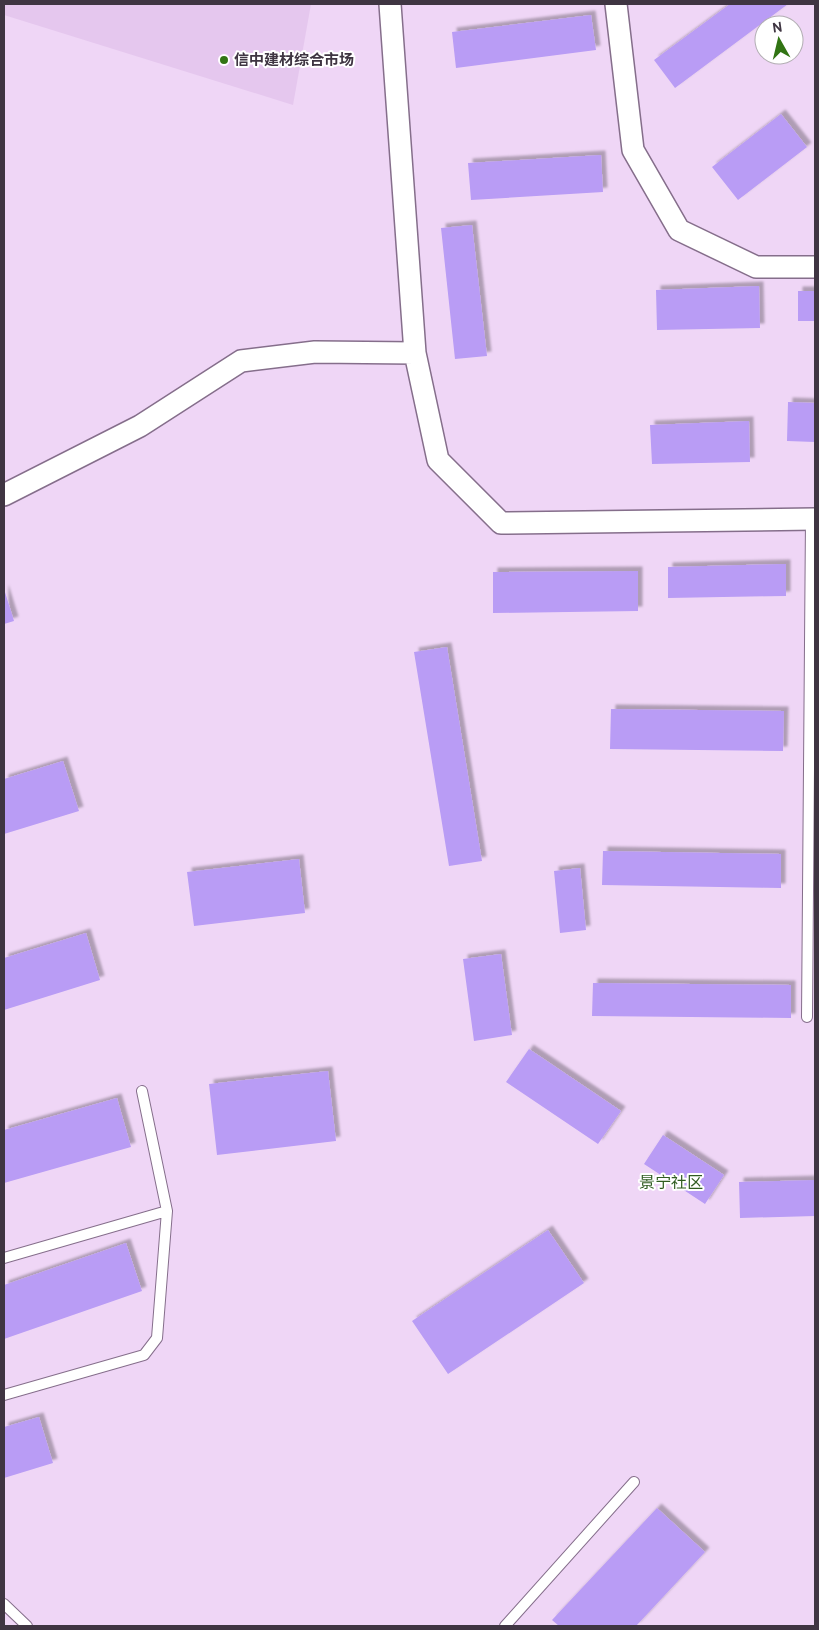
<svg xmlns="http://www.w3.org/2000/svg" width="819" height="1630" font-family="Overpass,'Noto Sans SC',sans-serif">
	<defs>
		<filter id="shadow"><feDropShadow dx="4.5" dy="-4.5" stdDeviation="1" flood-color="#0004"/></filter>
	</defs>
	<rect width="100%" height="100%" fill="#efd6f6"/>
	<path fill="#e5c7ee" d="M 4,4 L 311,4 L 293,105 L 4,15 Z"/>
	<path fill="#b99cf5" filter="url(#shadow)" d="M 730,4 L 788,4 L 675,88 L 654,60 Z
		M 591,15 L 596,50 L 456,68 L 452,32 Z
		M 781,114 L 807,147 L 738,200 L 712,167 Z
		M 601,155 L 603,192 L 471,200 L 468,163 Z
		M 472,225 L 487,356 L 455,359 L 441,228 Z
		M 759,286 L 760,328 L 657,330 L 656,290 Z
		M 798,291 L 815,291 L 815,321 L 798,321 Z
		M 788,402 L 815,403 L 815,442 L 787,441 Z
		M 749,421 L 750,462 L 652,464 L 650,425 Z
		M 786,564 L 786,596 L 668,598 L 668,567 Z
		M 638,571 L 638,611 L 493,613 L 493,572 Z
		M 4,589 L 14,621 L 4,624 Z
		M 447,647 L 482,861 L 449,866 L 414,652 Z
		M 611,709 L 784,711 L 783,751 L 610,749 Z
		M 63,761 L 79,811 L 4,834 L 4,779 Z
		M 603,851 L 781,854 L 781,888 L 602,885 Z
		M 299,859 L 305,913 L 194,926 L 187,872 Z
		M 580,868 L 586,930 L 560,933 L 554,871 Z
		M 86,933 L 100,980 L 4,1010 L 4,958 Z
		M 501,954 L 512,1035 L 474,1041 L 463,959 Z
		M 593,983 L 791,985 L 791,1018 L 592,1016 Z
		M 529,1049 L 621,1111 L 598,1144 L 506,1082 Z
		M 328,1071 L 336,1141 L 217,1155 L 209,1084 Z
		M 117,1098 L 131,1147 L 4,1183 L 4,1130 Z
		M 663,1135 L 724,1175 L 705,1204 L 644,1164 Z
		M 815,1180 L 815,1216 L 740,1218 L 739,1182 Z
		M 548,1230 L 584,1283 L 448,1374 L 412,1321 Z
		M 126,1243 L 142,1291 L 4,1339 L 4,1285 Z
		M 39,1417 L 53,1463 L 4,1478 L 4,1427 Z
		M 657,1508 L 705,1552 L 636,1626 L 559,1626 L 552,1620 Z"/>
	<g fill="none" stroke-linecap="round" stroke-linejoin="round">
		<g stroke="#856e8b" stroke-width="12">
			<path id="service" d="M 807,1017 L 811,519
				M 4,1258 L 167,1211
				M 4,1395 L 144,1355 L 157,1338 L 167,1211 L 142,1091
				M 4,1604 L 27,1626
				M 505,1626 L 634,1482"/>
		</g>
		<g stroke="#856e8b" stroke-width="24">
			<path id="minor" d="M 390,4 L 415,353 L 438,460 L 501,523 L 815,519
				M 616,4 L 633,150 L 679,230 L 756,267 L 815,267
				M 4,495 L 140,426 L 241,361 L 315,352 L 415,353"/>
		</g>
		<use href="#service" stroke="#fff" stroke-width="10"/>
		<use href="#minor" stroke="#fff" stroke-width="21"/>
	</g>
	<circle fill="#317413" stroke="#fff" stroke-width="2" cx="224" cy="60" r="5"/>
	<g text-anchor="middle" stroke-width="4" stroke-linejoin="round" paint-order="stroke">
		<g font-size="15" font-weight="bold" fill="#3f3542" stroke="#fff" text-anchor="start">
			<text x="234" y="65">信中建材综合市场</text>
		</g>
		<g font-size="16" fill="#305b21" stroke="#fff">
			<text x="671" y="1188">景宁社区</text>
		</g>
	</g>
	<rect width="819" height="1630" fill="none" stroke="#3f3542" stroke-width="10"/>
	<g transform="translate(779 40) rotate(352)"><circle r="24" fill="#ffffff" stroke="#b2aeb3"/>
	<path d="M0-4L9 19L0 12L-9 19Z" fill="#317413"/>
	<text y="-8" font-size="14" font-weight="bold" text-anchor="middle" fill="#3f3542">N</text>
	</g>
</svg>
